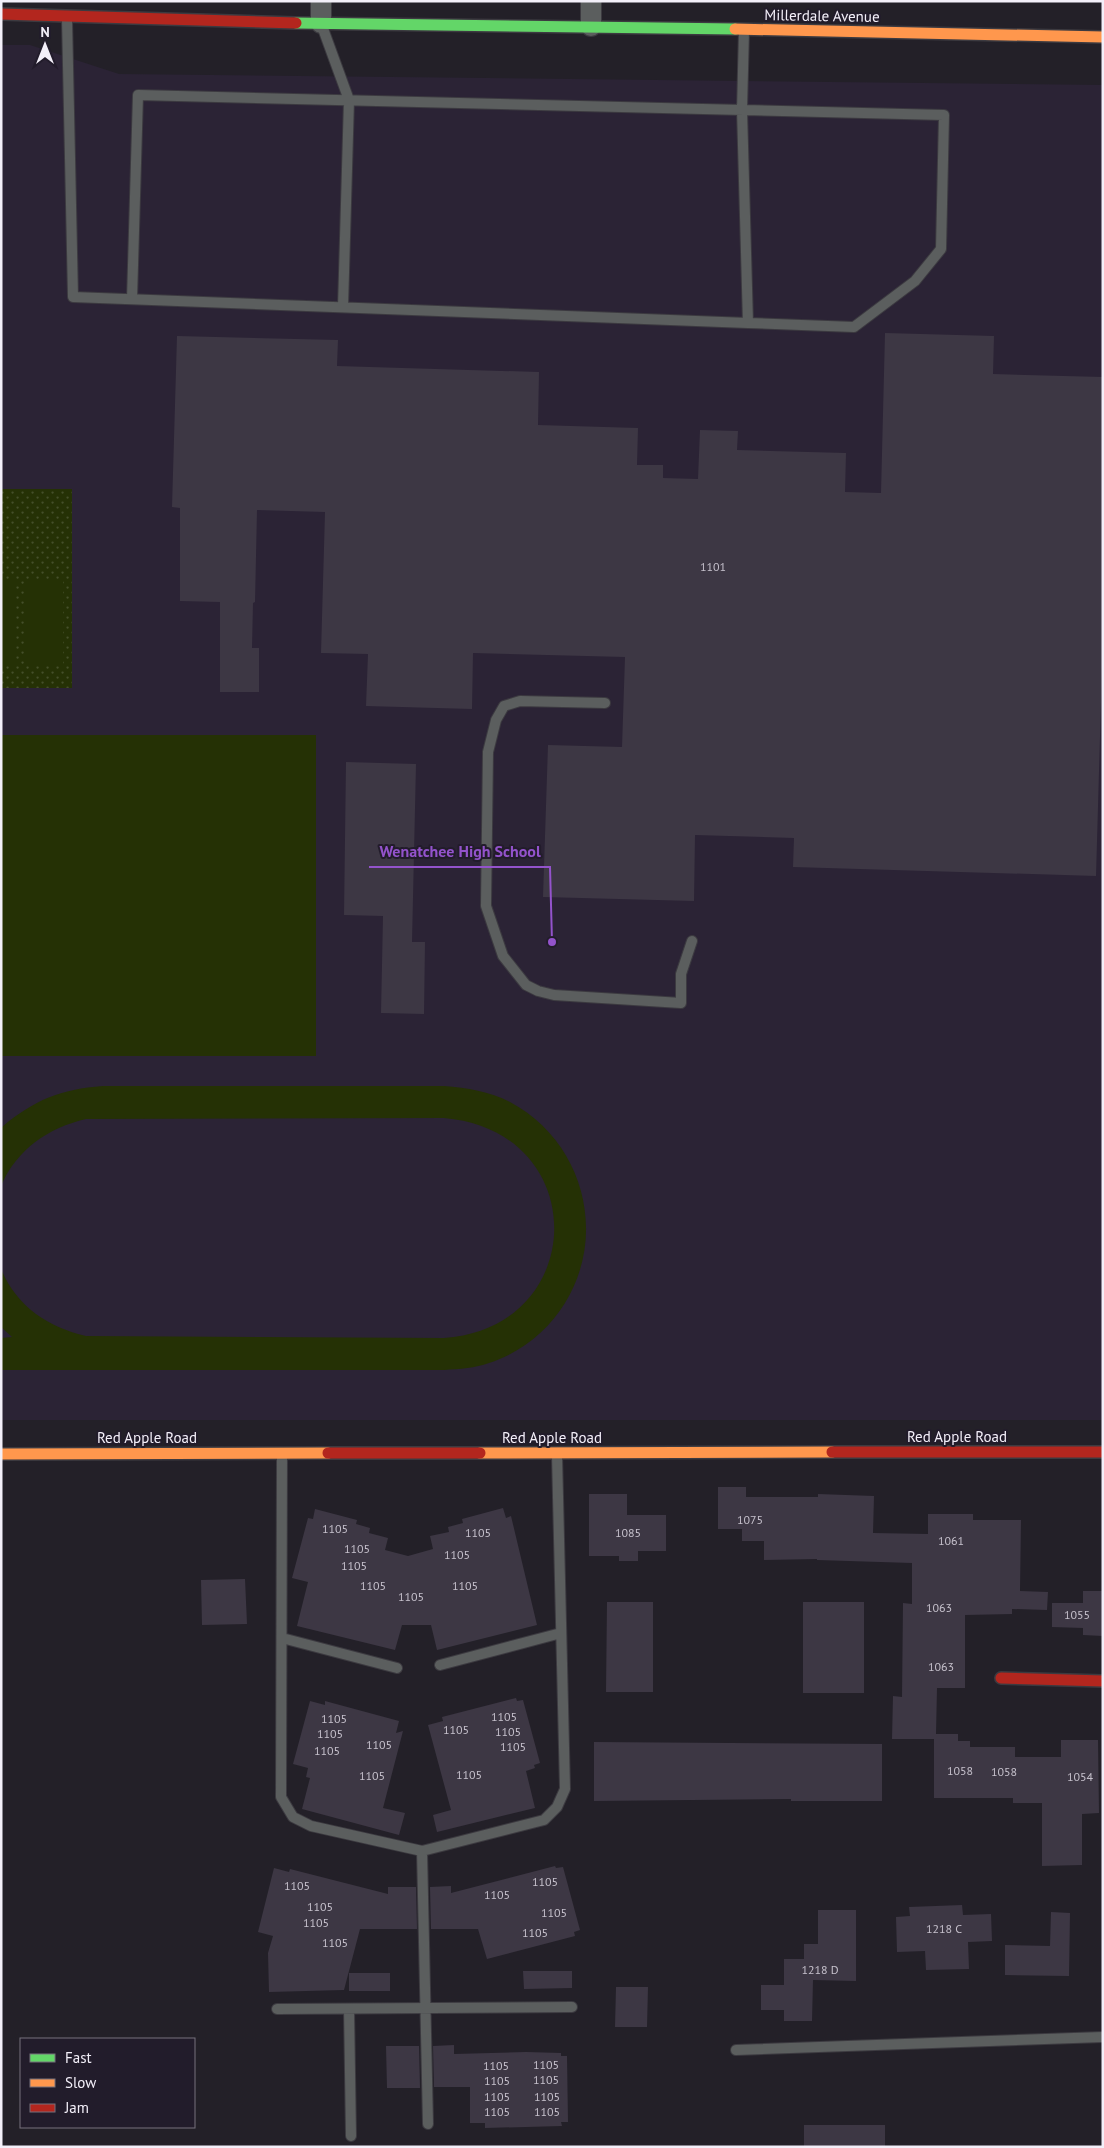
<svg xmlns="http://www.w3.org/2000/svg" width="1104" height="2148" font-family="'PT Sans',sans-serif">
	<defs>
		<pattern id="grass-dots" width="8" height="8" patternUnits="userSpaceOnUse" patternTransform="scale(1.25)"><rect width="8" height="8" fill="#253105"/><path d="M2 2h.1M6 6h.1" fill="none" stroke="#454f2a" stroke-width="1.8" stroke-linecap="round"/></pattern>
	</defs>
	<rect width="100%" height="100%" fill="#232028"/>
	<path fill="#2b2335" d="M 1,45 L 30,45 L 119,74 L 1103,85 L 1103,1420 L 1,1420 Z"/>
	<path fill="url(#grass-dots)" d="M 1,489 L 72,489 L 72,688 L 1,688 Z"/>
	<path fill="#253105" d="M 1,580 L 14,580 L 14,664 L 1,664 Z
		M 24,580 L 63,580 L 63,664 L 24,664 Z
		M 1,735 L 316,735 L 316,1056 L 1,1056 Z
		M 103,1086 L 444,1086 C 467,1088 489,1091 510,1102 C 583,1141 608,1233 565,1303 C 548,1331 520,1353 489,1363 C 475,1368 460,1369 444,1370 L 1,1370 L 1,1338 L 12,1337 L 1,1327 L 1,1269 C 17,1307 48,1327 86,1336 L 444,1338 C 589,1328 593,1131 444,1118 L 86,1119 C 48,1128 17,1149 1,1186 L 2,1127 C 34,1100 61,1089 103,1086 Z"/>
	<path fill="#3d3744" d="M 885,333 L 994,336 L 993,374 L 1103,377 L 1103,633 L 1096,876 L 793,867 L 794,838 L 695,835 L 694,901 L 543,897 L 548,745 L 622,747 L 625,657 L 473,653 L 472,709 L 366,706 L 368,654 L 321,653 L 325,512 L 257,510 L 255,602 L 253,603 L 252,648 L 259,648 L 259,692 L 220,692 L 220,602 L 180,601 L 180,508 L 172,507 L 177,336 L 338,340 L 337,366 L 539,372 L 538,425 L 638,428 L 637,465 L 663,465 L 663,478 L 698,479 L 700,430 L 738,431 L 737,450 L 846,453 L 845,492 L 881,493 Z
		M 346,762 L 416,764 L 412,942 L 425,942 L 424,1014 L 381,1013 L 383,916 L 344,915 Z
		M 718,1487 L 746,1487 L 746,1497 L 818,1497 L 818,1494 L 874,1496 L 873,1533 L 928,1534 L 928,1514 L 973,1514 L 973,1520 L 1021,1520 L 1020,1591 L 1048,1592 L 1047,1610 L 1012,1609 L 1012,1614 L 965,1615 L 965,1688 L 937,1688 L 936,1734 L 958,1734 L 958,1741 L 970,1741 L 970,1747 L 1015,1747 L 1015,1757 L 1061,1757 L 1061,1740 L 1098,1740 L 1099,1813 L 1082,1814 L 1082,1865 L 1042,1866 L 1042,1803 L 1013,1803 L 1013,1798 L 934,1798 L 934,1739 L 892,1739 L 893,1696 L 902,1697 L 903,1603 L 912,1604 L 912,1563 L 817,1560 L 817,1559 L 764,1560 L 764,1541 L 742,1541 L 742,1529 L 718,1529 Z
		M 589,1494 L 627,1494 L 627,1515 L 666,1515 L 666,1551 L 638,1551 L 638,1561 L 619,1561 L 619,1556 L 589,1556 Z
		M 503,1508 L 506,1518 L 511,1516 L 537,1625 L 437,1650 L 431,1625 L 402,1625 L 395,1650 L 297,1626 L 308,1582 L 292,1578 L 308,1518 L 313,1519 L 315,1509 L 357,1520 L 356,1524 L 370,1528 L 369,1533 L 388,1538 L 385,1550 L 408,1556 L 433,1549 L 430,1536 L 449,1532 L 448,1527 L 463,1523 L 462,1519 Z
		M 245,1579 L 247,1624 L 202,1625 L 201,1580 Z
		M 1083,1591 L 1103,1591 L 1103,1636 L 1083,1635 L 1083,1628 L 1052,1627 L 1052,1603 L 1083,1603 Z
		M 607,1602 L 653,1602 L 653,1692 L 606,1692 Z
		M 803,1602 L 864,1602 L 864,1693 L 803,1693 Z
		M 516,1698 L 517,1701 L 523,1700 L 540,1763 L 534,1765 L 535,1768 L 526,1771 L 535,1808 L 437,1832 L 433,1815 L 451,1810 L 428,1725 L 443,1721 L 442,1717 Z
		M 310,1701 L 325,1705 L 325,1701 L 399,1721 L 396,1733 L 403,1731 L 383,1808 L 405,1813 L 399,1835 L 302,1809 L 310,1778 L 306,1777 L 308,1768 L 293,1764 Z
		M 594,1742 L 882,1744 L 882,1801 L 791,1801 L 791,1799 L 594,1801 Z
		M 555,1866 L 556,1868 L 563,1867 L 580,1930 L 574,1932 L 575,1936 L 487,1959 L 478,1929 L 431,1929 L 430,1887 L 451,1886 L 451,1893 Z
		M 274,1868 L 289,1872 L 290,1869 L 388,1894 L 388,1887 L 416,1887 L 417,1929 L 360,1929 L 344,1990 L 269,1992 L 268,1953 L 273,1936 L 258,1932 Z
		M 962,1905 L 963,1915 L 991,1914 L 992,1941 L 968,1942 L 969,1969 L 926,1970 L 925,1951 L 897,1952 L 896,1917 L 910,1916 L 909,1907 Z
		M 818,1910 L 856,1910 L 856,1981 L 813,1980 L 812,2021 L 784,2021 L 784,2010 L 761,2010 L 761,1985 L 784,1985 L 784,1959 L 804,1959 L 804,1944 L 818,1944 Z
		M 1051,1912 L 1070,1913 L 1069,1976 L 1005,1975 L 1005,1945 L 1050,1946 Z
		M 523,1971 L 572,1971 L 572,1988 L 524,1989 Z
		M 349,1973 L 390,1973 L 390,1991 L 349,1991 Z
		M 616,1987 L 648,1987 L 647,2027 L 615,2027 Z
		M 454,2045 L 454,2054 L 526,2052 L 561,2053 L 561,2056 L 567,2056 L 568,2122 L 561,2122 L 562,2126 L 485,2128 L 485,2123 L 470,2123 L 470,2087 L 434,2087 L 433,2046 Z
		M 386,2046 L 419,2046 L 420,2088 L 387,2088 Z
		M 804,2125 L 885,2125 L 885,2147 L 804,2147 Z"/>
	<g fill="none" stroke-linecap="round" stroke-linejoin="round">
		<g stroke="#3c3a40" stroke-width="12">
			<path id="lane" d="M 67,19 L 73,297 L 748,323 L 854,327 L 915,281 L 941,249 L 944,115 L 138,95 L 132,299
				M 322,26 L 349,100 L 343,307
				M 744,30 L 742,110 L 748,323
				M 605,703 L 520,701 L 504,706 L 496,720 L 488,752 L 486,906 L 503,956 L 526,985 L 538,991 L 554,995 L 681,1003 L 681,974 L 692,941
				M 282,1454 L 281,1797 L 293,1817 L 311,1826 L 422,1851 L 544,1820 L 557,1807 L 565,1789 L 557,1455
				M 282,1638 L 397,1668
				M 440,1665 L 561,1633
				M 422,1851 L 428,2124
				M 277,2009 L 572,2007
				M 349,2009 L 351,2136
				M 736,2050 L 1103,2037"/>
		</g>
		<g stroke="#3c3a40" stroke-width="22">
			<path id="street" d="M 321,1 L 321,23
				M 591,1 L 591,26"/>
		</g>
		<g stroke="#3c3a40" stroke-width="14">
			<path id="fast" d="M 296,23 L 735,29"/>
		</g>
		<g stroke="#3c3a40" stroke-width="14">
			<path id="slow" d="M 735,29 L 1103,37
				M 480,1453 L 832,1452
				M 1,1454 L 328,1453"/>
		</g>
		<g stroke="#3c3a40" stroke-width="14">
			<path id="jam" d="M 1,14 L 296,23
				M 832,1452 L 1103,1452
				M 328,1453 L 480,1453
				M 1001,1678 L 1103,1681"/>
		</g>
		<use href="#lane" stroke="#5b5e5e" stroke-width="10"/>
		<use href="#street" stroke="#5b5e5e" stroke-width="20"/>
		<use href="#fast" stroke="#63d668" stroke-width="11"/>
		<use href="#slow" stroke="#ff974d" stroke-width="11"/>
		<use href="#jam" stroke="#b3261e" stroke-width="11"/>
	</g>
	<g text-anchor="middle" stroke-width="4" stroke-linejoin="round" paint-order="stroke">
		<g font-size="12" fill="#c6c1cc">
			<text x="713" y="571">1101</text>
			<text x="750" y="1524">1075</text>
			<text x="335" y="1533">1105</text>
			<text x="478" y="1537">1105</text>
			<text x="628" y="1537">1085</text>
			<text x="951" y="1545">1061</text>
			<text x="357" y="1553">1105</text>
			<text x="457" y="1559">1105</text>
			<text x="354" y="1570">1105</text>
			<text x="373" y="1590">1105</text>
			<text x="465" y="1590">1105</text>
			<text x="411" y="1601">1105</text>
			<text x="939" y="1612">1063</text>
			<text x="1077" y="1619">1055</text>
			<text x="941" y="1671">1063</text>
			<text x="504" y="1721">1105</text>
			<text x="334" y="1723">1105</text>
			<text x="456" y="1734">1105</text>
			<text x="508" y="1736">1105</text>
			<text x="330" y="1738">1105</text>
			<text x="379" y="1749">1105</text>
			<text x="513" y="1751">1105</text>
			<text x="327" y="1755">1105</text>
			<text x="960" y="1775">1058</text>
			<text x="1004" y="1776">1058</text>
			<text x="469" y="1779">1105</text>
			<text x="372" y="1780">1105</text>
			<text x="1080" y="1781">1054</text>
			<text x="545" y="1886">1105</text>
			<text x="297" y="1890">1105</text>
			<text x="497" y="1899">1105</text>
			<text x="320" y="1911">1105</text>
			<text x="554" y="1917">1105</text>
			<text x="316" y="1927">1105</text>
			<text x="944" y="1933">1218 C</text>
			<text x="535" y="1937">1105</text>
			<text x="335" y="1947">1105</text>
			<text x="820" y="1974">1218 D</text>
			<text x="546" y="2069">1105</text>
			<text x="496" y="2070">1105</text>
			<text x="546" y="2084">1105</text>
			<text x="497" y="2085">1105</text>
			<text x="497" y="2101">1105</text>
			<text x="547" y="2101">1105</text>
			<text x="497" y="2116">1105</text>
			<text x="547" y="2116">1105</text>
		</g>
		<g font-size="15" fill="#f3eff9" stroke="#221c2b">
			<text transform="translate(822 16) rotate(1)" y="5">Millerdale Avenue</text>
			<text x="957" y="1442">Red Apple Road</text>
			<text x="147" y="1443">Red Apple Road</text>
			<text x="552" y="1443">Red Apple Road</text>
		</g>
	</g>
	<path fill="none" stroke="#9353cb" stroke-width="2" d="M552 942L550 867H369"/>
	<circle fill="#9353cb" stroke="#221c2b" stroke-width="2" cx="552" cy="942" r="5"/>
	<g font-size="16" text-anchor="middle" font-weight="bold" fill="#9353cb" stroke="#221c2b" stroke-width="4" stroke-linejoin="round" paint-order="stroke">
		<text x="460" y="857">Wenatchee High School</text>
	</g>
	<rect width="1104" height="2148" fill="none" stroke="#f3eff9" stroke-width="5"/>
	<rect x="20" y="2038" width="175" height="90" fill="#221c2b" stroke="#76707d"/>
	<rect x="30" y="2054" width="25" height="8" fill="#63d668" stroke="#76707d"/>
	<text x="65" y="2063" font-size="15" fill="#f3eff9">Fast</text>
	<rect x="30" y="2079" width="25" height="8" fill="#ff974d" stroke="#76707d"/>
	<text x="65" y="2088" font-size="15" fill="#f3eff9">Slow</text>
	<rect x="30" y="2104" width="25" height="8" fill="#b3261e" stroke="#76707d"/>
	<text x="65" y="2113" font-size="15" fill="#f3eff9">Jam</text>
	<g transform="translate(45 45)" stroke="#221c2b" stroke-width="4" paint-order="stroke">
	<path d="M0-4L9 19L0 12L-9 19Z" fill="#f3eff9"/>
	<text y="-8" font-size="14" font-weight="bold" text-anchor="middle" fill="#f3eff9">N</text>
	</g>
</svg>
